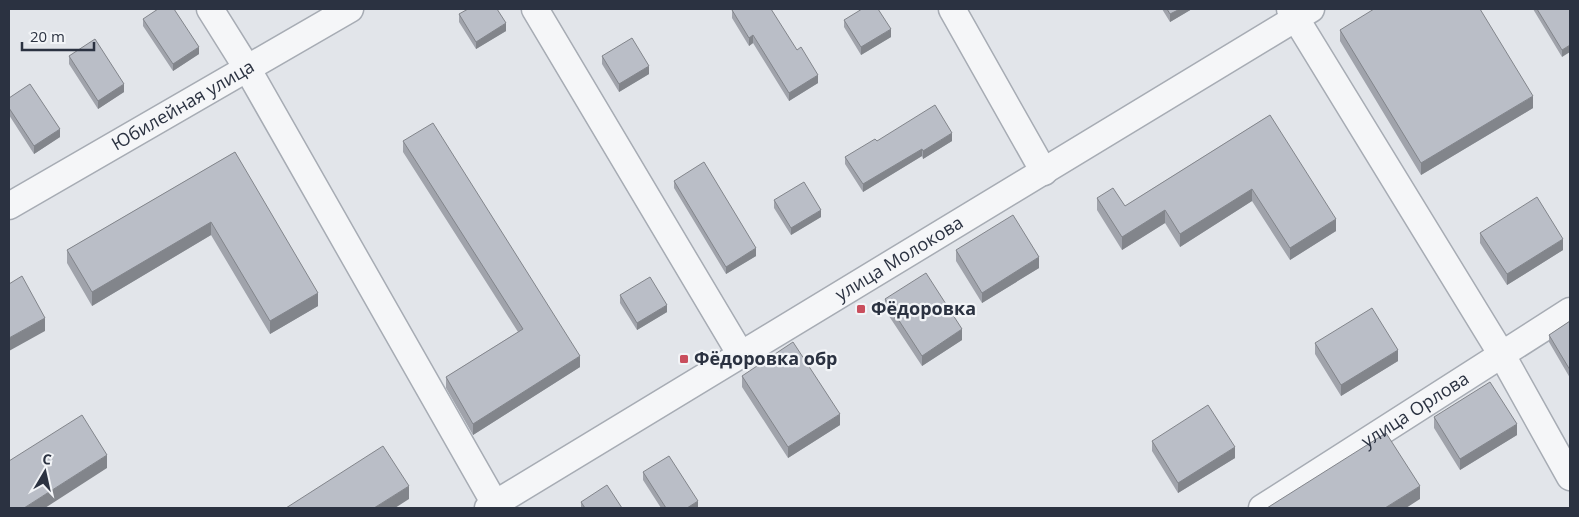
<svg xmlns="http://www.w3.org/2000/svg" width="1579" height="517" font-family="'Open Sans',sans-serif">
	<rect width="100%" height="100%" fill="#e2e5ea"/>
	<g fill="none" stroke-linecap="round" stroke-linejoin="round">
		<g stroke="#a7acb4" stroke-width="29">
			<g id="minor">
				<path d="M 210,9 L 247,68 L 495,504"/>
				<path d="M 535,9 L 741,355"/>
				<path d="M 952,9 L 1044,172"/>
				<path d="M 1290,9 L 1502,355 L 1570,477"/>
				<path id="s1" d="M 9,206 L 350,9"/>
				<path id="s2" d="M 488,508 L 1311,9"/>
				<path id="s3" d="M 1262,508 L 1570,311"/>
			</g>
		</g>
		<use href="#minor" stroke="#f5f6f8" stroke-width="26"/>
	</g>
	<path fill="#a0a3ab" d="M 1162,9 L 1192,9 L 1170,22 Z
		M 1533,9 L 1570,9 L 1562,57 Z
		M 732,10 L 818,83 L 789,101 L 753,43 L 749,46 L 732,18 Z
		M 459,14 L 506,31 L 476,49 L 459,22 Z
		M 143,19 L 199,54 L 173,71 L 143,26 Z
		M 844,20 L 891,37 L 861,55 L 844,27 Z
		M 1340,30 L 1533,108 L 1421,175 L 1340,41 Z
		M 69,56 L 124,92 L 98,109 L 69,64 Z
		M 602,56 L 649,74 L 619,92 L 602,64 Z
		M 9,98 L 60,137 L 34,154 L 9,115 Z
		M 1270,115 L 1336,231 L 1290,260 L 1252,201 L 1180,247 L 1165,223 L 1122,250 L 1097,210 L 1097,198 L 1125,206 Z
		M 403,141 L 580,367 L 473,435 L 446,388 L 446,377 L 518,332 L 403,152 Z
		M 877,141 L 952,141 L 923,159 L 922,156 L 863,192 L 845,164 L 845,157 Z
		M 235,152 L 318,306 L 270,334 L 211,235 L 92,306 L 67,263 L 67,250 Z
		M 674,181 L 756,256 L 726,274 L 674,188 Z
		M 774,200 L 821,217 L 791,235 L 774,208 Z
		M 1480,233 L 1563,250 L 1507,285 L 1480,243 Z
		M 956,250 L 1039,268 L 982,303 L 956,261 Z
		M 620,295 L 667,312 L 637,330 L 620,303 Z
		M 885,299 L 962,340 L 922,366 L 885,310 Z
		M 1570,321 L 1570,378 L 1549,342 L 1549,335 Z
		M 1315,343 L 1398,361 L 1341,396 L 1315,354 Z
		M 742,376 L 840,425 L 788,458 L 742,387 Z
		M 1434,417 L 1517,435 L 1460,470 L 1434,428 Z
		M 1152,441 L 1235,458 L 1178,493 L 1152,451 Z
		M 643,472 L 698,508 L 661,508 L 643,480 Z
		M 581,502 L 622,508 L 581,508 Z"/>
	<path fill="#82858b" d="M 1180,9 L 1192,9 L 1170,22 L 1170,14 Z
		M 506,23 L 506,31 L 476,49 L 476,42 Z
		M 891,29 L 891,37 L 861,55 L 861,47 Z
		M 753,35 L 753,43 L 749,46 L 749,38 Z
		M 1570,45 L 1570,52 L 1562,57 L 1562,50 Z
		M 199,47 L 199,54 L 173,71 L 173,64 Z
		M 649,66 L 649,74 L 619,92 L 619,84 Z
		M 818,75 L 818,83 L 789,101 L 789,93 Z
		M 124,84 L 124,92 L 98,109 L 98,101 Z
		M 1533,96 L 1533,108 L 1421,175 L 1421,163 Z
		M 60,129 L 60,137 L 34,154 L 34,146 Z
		M 952,133 L 952,141 L 923,159 L 923,151 Z
		M 922,149 L 922,156 L 863,192 L 863,184 Z
		M 1252,189 L 1252,201 L 1180,247 L 1180,234 Z
		M 821,210 L 821,217 L 791,235 L 791,228 Z
		M 1165,210 L 1165,223 L 1122,250 L 1122,237 Z
		M 1336,219 L 1336,231 L 1290,260 L 1290,248 Z
		M 211,222 L 211,235 L 92,306 L 92,292 Z
		M 1563,239 L 1563,250 L 1507,285 L 1507,274 Z
		M 756,248 L 756,256 L 726,274 L 726,267 Z
		M 1039,257 L 1039,268 L 982,303 L 982,293 Z
		M 318,293 L 318,306 L 270,334 L 270,321 Z
		M 667,305 L 667,312 L 637,330 L 637,323 Z
		M 45,318 L 45,331 L 9,351 L 9,338 Z
		M 962,329 L 962,340 L 922,366 L 922,356 Z
		M 1398,350 L 1398,361 L 1341,396 L 1341,385 Z
		M 580,356 L 580,367 L 473,435 L 473,424 Z
		M 840,414 L 840,425 L 788,458 L 788,447 Z
		M 1517,424 L 1517,435 L 1460,470 L 1460,459 Z
		M 1235,447 L 1235,458 L 1178,493 L 1178,483 Z
		M 107,455 L 107,468 L 45,508 L 24,508 Z
		M 409,486 L 409,499 L 395,508 L 374,508 Z
		M 1420,486 L 1420,499 L 1406,508 L 1385,508 Z
		M 698,501 L 698,508 L 687,508 Z"/>
	<path fill="#babec7" stroke="#82858b" d="M 158,9 L 174,9 L 199,47 L 173,64 L 143,19 Z
		M 468,9 L 497,9 L 506,23 L 476,42 L 459,14 Z
		M 734,9 L 771,9 L 797,50 L 801,47 L 818,75 L 789,93 L 753,35 L 749,38 L 732,10 Z
		M 862,9 L 878,9 L 891,29 L 861,47 L 844,20 Z
		M 1167,9 L 1180,9 L 1170,14 Z
		M 1374,9 L 1480,9 L 1533,96 L 1421,163 L 1340,30 Z
		M 1537,9 L 1570,9 L 1570,45 L 1562,50 Z
		M 632,38 L 649,66 L 619,84 L 602,56 Z
		M 95,39 L 124,84 L 98,101 L 69,56 Z
		M 30,84 L 60,129 L 34,146 L 9,108 L 9,98 Z
		M 935,105 L 952,133 L 923,151 L 922,149 L 863,184 L 845,157 L 875,139 L 877,141 Z
		M 1270,115 L 1336,219 L 1290,248 L 1252,189 L 1180,234 L 1165,210 L 1122,237 L 1097,198 L 1113,188 L 1125,206 Z
		M 433,123 L 580,356 L 473,424 L 446,377 L 523,329 L 403,141 Z
		M 235,152 L 318,293 L 270,321 L 211,222 L 92,292 L 67,250 Z
		M 704,162 L 756,248 L 726,267 L 674,181 Z
		M 804,182 L 821,210 L 791,228 L 774,200 Z
		M 1537,197 L 1563,239 L 1507,274 L 1480,233 Z
		M 1013,215 L 1039,257 L 982,293 L 956,250 Z
		M 926,273 L 962,329 L 922,356 L 885,299 Z
		M 22,276 L 45,318 L 9,338 L 9,284 Z
		M 650,277 L 667,305 L 637,323 L 620,295 Z
		M 1372,308 L 1398,350 L 1341,385 L 1315,343 Z
		M 1570,321 L 1570,370 L 1549,335 Z
		M 793,342 L 840,414 L 788,447 L 742,376 Z
		M 1490,382 L 1517,424 L 1460,459 L 1434,417 Z
		M 1208,405 L 1235,447 L 1178,483 L 1152,441 Z
		M 82,415 L 107,455 L 24,508 L 9,508 L 9,461 Z
		M 1386,433 L 1420,486 L 1385,508 L 1267,508 Z
		M 383,446 L 409,486 L 374,508 L 286,508 Z
		M 669,456 L 698,501 L 687,508 L 666,508 L 643,472 Z
		M 607,485 L 622,508 L 585,508 L 581,502 Z"/>
	<g fill="#c94e5d" stroke="#f2f4f7" stroke-width="2">
		<rect x="856" y="304" width="10" height="10" rx="2.5"/>
		<rect x="679" y="354" width="10" height="10" rx="2.5"/>
	</g>
	<g text-anchor="middle" stroke-width="4.5" stroke-linejoin="round" paint-order="stroke">
		<g font-size="18" fill="#2b3241" stroke="#f2f4f7">
			<text dy="6" stroke="none"><textPath href="#s1" startOffset="201">Юбилейная улица</textPath></text>
			<text dy="6" stroke="none"><textPath href="#s2" startOffset="481">улица Молокова</textPath></text>
			<text dy="6" stroke="none"><textPath href="#s3" startOffset="182">улица Орлова</textPath></text>
		</g>
		<g font-size="18" font-weight="bold" fill="#2b3241" stroke="#f2f4f7" text-anchor="start">
			<text x="871" y="315">Фёдоровка</text>
			<text x="694" y="365">Фёдоровка обр</text>
		</g>
	</g>
	<rect width="1579" height="517" fill="none" stroke="#2b3241" stroke-width="20"/>
	<g transform="translate(45 472) rotate(9)" stroke="#f2f4f7" stroke-width="4" paint-order="stroke">
	<path d="M0-4L9 19L0 12L-9 19Z" fill="#2b3241"/>
	<text y="-8" font-size="14" font-weight="bold" text-anchor="middle" fill="#2b3241">С</text>
	</g>
	<path d="M22 42v8h72v-8" fill="none" stroke="#2b3241" stroke-width="2.5"/>
	<text x="30" y="42" font-size="15" fill="#2b3241" stroke="#f2f4f7" stroke-width="4" paint-order="stroke">20 m</text>
</svg>
